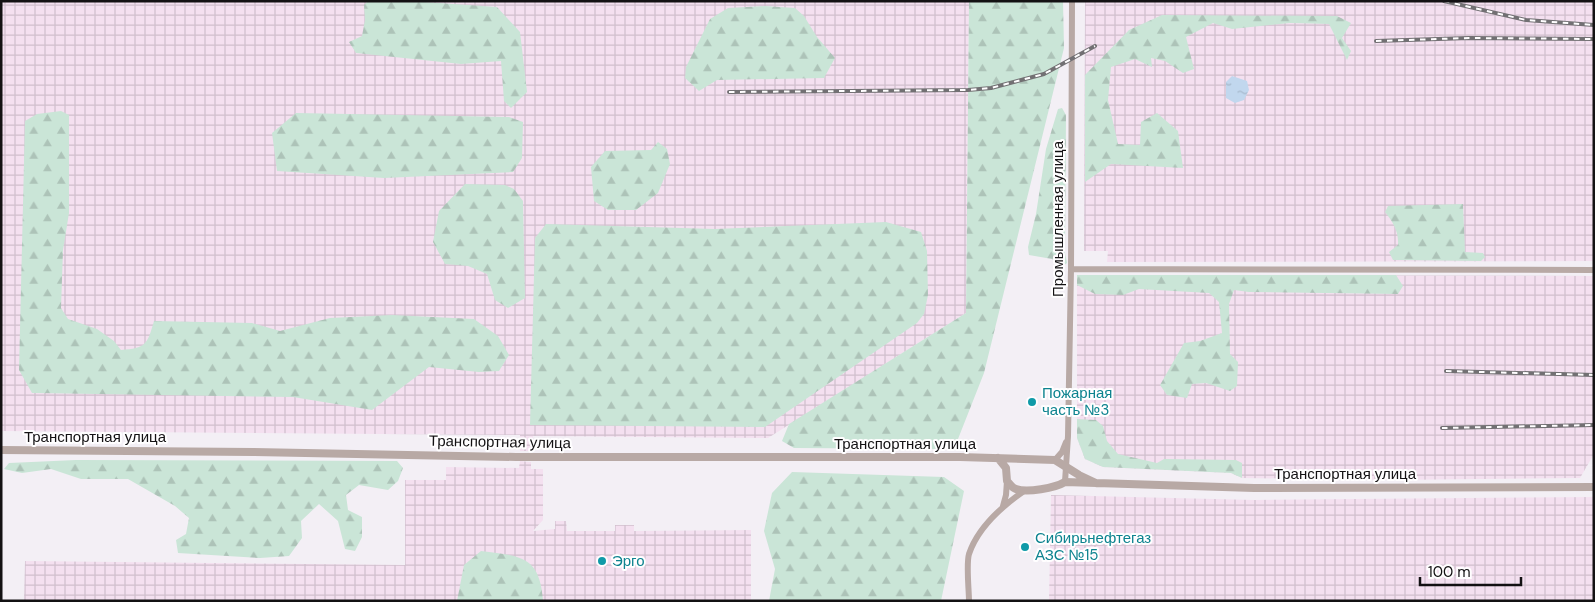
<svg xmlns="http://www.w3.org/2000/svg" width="1595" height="602" font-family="'DM Sans',sans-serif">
	<defs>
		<pattern id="industrial-grid" width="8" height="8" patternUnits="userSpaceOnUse" patternTransform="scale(1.25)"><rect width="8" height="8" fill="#f4e0f0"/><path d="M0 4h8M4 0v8" fill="none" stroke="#d0bfcd"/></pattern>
		<pattern id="forest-firs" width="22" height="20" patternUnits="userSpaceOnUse" patternTransform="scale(1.25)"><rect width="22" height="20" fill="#cae5d7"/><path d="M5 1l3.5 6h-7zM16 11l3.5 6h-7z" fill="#adc3b8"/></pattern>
		<pattern id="water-ripples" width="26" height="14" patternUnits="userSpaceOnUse" patternTransform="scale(1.25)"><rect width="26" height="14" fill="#c1d7ee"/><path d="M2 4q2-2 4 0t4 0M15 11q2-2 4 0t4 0" fill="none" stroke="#a5b8cb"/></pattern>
	</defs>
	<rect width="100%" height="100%" fill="#f3eff5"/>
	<path fill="url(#industrial-grid)" d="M 1,1 L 969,1 L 966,313 L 768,438 L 533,436 L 532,451 L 520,451 L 520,435 L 1,431 Z
		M 1085,1 L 1594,1 L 1594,261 L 1107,262 L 1108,251 L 1084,251 Z
		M 1077,275 L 1594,276 L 1594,454 L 1580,478 L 1394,480 L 1242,478 L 1231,473 L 1103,467 L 1085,459 L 1077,438 Z
		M 520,461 L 531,462 L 531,469 L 543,469 L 543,520 L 533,531 L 555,529 L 555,521 L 566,521 L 567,531 L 615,531 L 615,525 L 634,525 L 634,531 L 751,530 L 751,601 L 24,601 L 25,561 L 405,565 L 405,480 L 446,480 L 446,467 L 519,468 Z
		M 1051,495 L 1254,500 L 1594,497 L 1594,601 L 1049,601 Z"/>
	<path fill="url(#forest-firs)" d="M 368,1 L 410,1 L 497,7 L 520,32 L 527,92 L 511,108 L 504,101 L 501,61 L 461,64 L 356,53 L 349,42 L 362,36 L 365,20 L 364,5 Z
		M 969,1 L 1063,1 L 1064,48 L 984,373 L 958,439 L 944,449 L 794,448 L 782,441 L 789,424 L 966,313 Z
		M 765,6 L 795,8 L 804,16 L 817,37 L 835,58 L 824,78 L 717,80 L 699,91 L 685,78 L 686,67 L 710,19 L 728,8 Z
		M 1162,15 L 1337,16 L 1351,23 L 1342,38 L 1351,51 L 1347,60 L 1329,24 L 1290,23 L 1232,29 L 1213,23 L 1186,37 L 1194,69 L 1183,73 L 1165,61 L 1151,58 L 1152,67 L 1135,59 L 1111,67 L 1108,100 L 1118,144 L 1140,145 L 1141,122 L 1157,113 L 1178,131 L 1183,168 L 1111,164 L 1085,182 L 1085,75 L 1129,30 Z
		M 1062,108 L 1066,115 L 1065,253 L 1067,263 L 1060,268 L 1052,259 L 1029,255 L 1028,247 L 1036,214 L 1046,149 L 1058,109 Z
		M 61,111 L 69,115 L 69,213 L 63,250 L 61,308 L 68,319 L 97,329 L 114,341 L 121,350 C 146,348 147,345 154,321 L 252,323 L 280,331 L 330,318 L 392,315 L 474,319 L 498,336 L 509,355 L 499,371 L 479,372 L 429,367 L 372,410 L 293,397 L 32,393 L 19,370 L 25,121 L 37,114 Z
		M 296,113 L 509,117 L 523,122 L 522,158 L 513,172 L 384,178 L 277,171 L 272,133 Z
		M 658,142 L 667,149 L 670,164 L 658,193 L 636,210 L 608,210 L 594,201 L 591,167 L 605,151 L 651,150 Z
		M 465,184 L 505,185 L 514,189 L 523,201 L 525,298 L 508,308 L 495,300 L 487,274 L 468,266 L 445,264 L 433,242 L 439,211 Z
		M 1463,204 L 1465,252 L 1483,253 L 1485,257 L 1481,261 L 1393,260 L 1389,252 L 1398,245 C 1399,232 1393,222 1385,212 L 1388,206 Z
		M 886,222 L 921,232 L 927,251 L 928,295 L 924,314 L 917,323 L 765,427 L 530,425 L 535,238 L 546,224 L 715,229 Z
		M 1077,275 L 1396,275 L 1403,286 L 1398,294 L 1249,292 L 1234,290 L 1229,304 L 1230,354 L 1238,362 L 1237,386 L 1230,391 L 1206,383 L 1192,384 L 1187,398 L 1167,395 L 1160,385 L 1184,343 L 1200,341 L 1222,333 L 1219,302 L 1209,293 L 1139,289 L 1123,295 L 1095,294 L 1077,285 Z
		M 1077,419 L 1096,420 L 1103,426 L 1107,441 L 1118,454 L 1157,463 L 1164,459 L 1236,460 L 1242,463 L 1242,478 L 1231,473 L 1103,467 L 1085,459 L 1077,438 Z
		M 76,460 L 397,461 L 403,468 L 398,481 L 388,490 L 359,485 L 346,495 L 348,510 L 362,517 L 362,537 L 355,551 L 345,549 L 338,521 L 319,504 L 301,521 L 302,538 L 289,556 L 260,558 L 178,553 L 176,540 L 186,534 L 189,518 L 175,506 L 128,479 L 81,479 L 51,469 L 22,473 L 4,469 L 9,463 Z
		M 792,472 L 944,477 L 964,491 L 941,601 L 769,601 L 775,569 L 764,531 L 772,493 Z
		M 481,551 C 520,556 540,555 543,601 L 457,601 L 464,565 Z"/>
	<path fill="url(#water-ripples)" d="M 1232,76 L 1247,81 L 1249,90 L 1244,100 L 1235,103 L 1226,98 L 1226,82 Z"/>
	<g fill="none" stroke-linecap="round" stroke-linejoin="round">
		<path stroke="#b8a9a5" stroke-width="6" d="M 1071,269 L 1594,270
			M 1055,460 L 1062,452 L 1066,442
			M 1065,482 L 1068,436 L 1071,269 L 1072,1
			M 1003,506 L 1006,495 L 1007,481
			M 969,601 C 969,590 966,564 969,554 C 978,527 1001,507 1024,491"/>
		<path stroke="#b8a9a5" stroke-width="8" d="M 1,450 L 253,452 L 516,457 L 960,457 L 1055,460 L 1079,475 L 1096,483
			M 998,458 L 1006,468 L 1007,481 C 1010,484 1012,488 1016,489 C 1027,493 1055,488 1065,482 L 1254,488 L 1594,487"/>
		<g stroke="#727073" stroke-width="4">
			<path id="rail" d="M 1444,1 L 1526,20 L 1594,25
				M 1376,41 L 1469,38 L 1594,39
				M 729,92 L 968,90 L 991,88 L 1044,74 L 1095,46
				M 1446,371 L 1594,375
				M 1442,428 L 1594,425"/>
		</g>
		<use href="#rail" stroke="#fffeff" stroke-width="2" stroke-dasharray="5.5" stroke-linecap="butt"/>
	</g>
	<g fill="#0f9aa8" stroke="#fffeff" stroke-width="2">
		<circle cx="1032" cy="402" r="5"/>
		<circle cx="1025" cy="547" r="5"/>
		<circle cx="602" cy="561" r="5"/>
	</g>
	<g text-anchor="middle" stroke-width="4" stroke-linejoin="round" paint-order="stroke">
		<g font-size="15" fill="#131113" stroke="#fffeff">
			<text transform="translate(1058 219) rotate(-90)" y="5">Промышленная улица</text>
			<text x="95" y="442">Транспортная улица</text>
			<text transform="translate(500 442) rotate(1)" y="5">Транспортная улица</text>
			<text x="905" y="449">Транспортная улица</text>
			<text x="1345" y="479">Транспортная улица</text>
		</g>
		<g font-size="15" fill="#0d838f" stroke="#fffeff" text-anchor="start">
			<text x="1042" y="398">Пожарная<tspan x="1042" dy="17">часть №3</tspan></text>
			<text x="1035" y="543">Сибирьнефтегаз<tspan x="1035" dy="17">АЗС №15</tspan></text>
			<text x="612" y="566">Эрго</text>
		</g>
	</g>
	<rect width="1595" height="602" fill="none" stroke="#131113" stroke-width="5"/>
	<path d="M1420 577v8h101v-8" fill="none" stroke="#131113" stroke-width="2.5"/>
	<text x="1428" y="577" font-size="15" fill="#131113" stroke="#fffeff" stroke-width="4" paint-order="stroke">100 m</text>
</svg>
